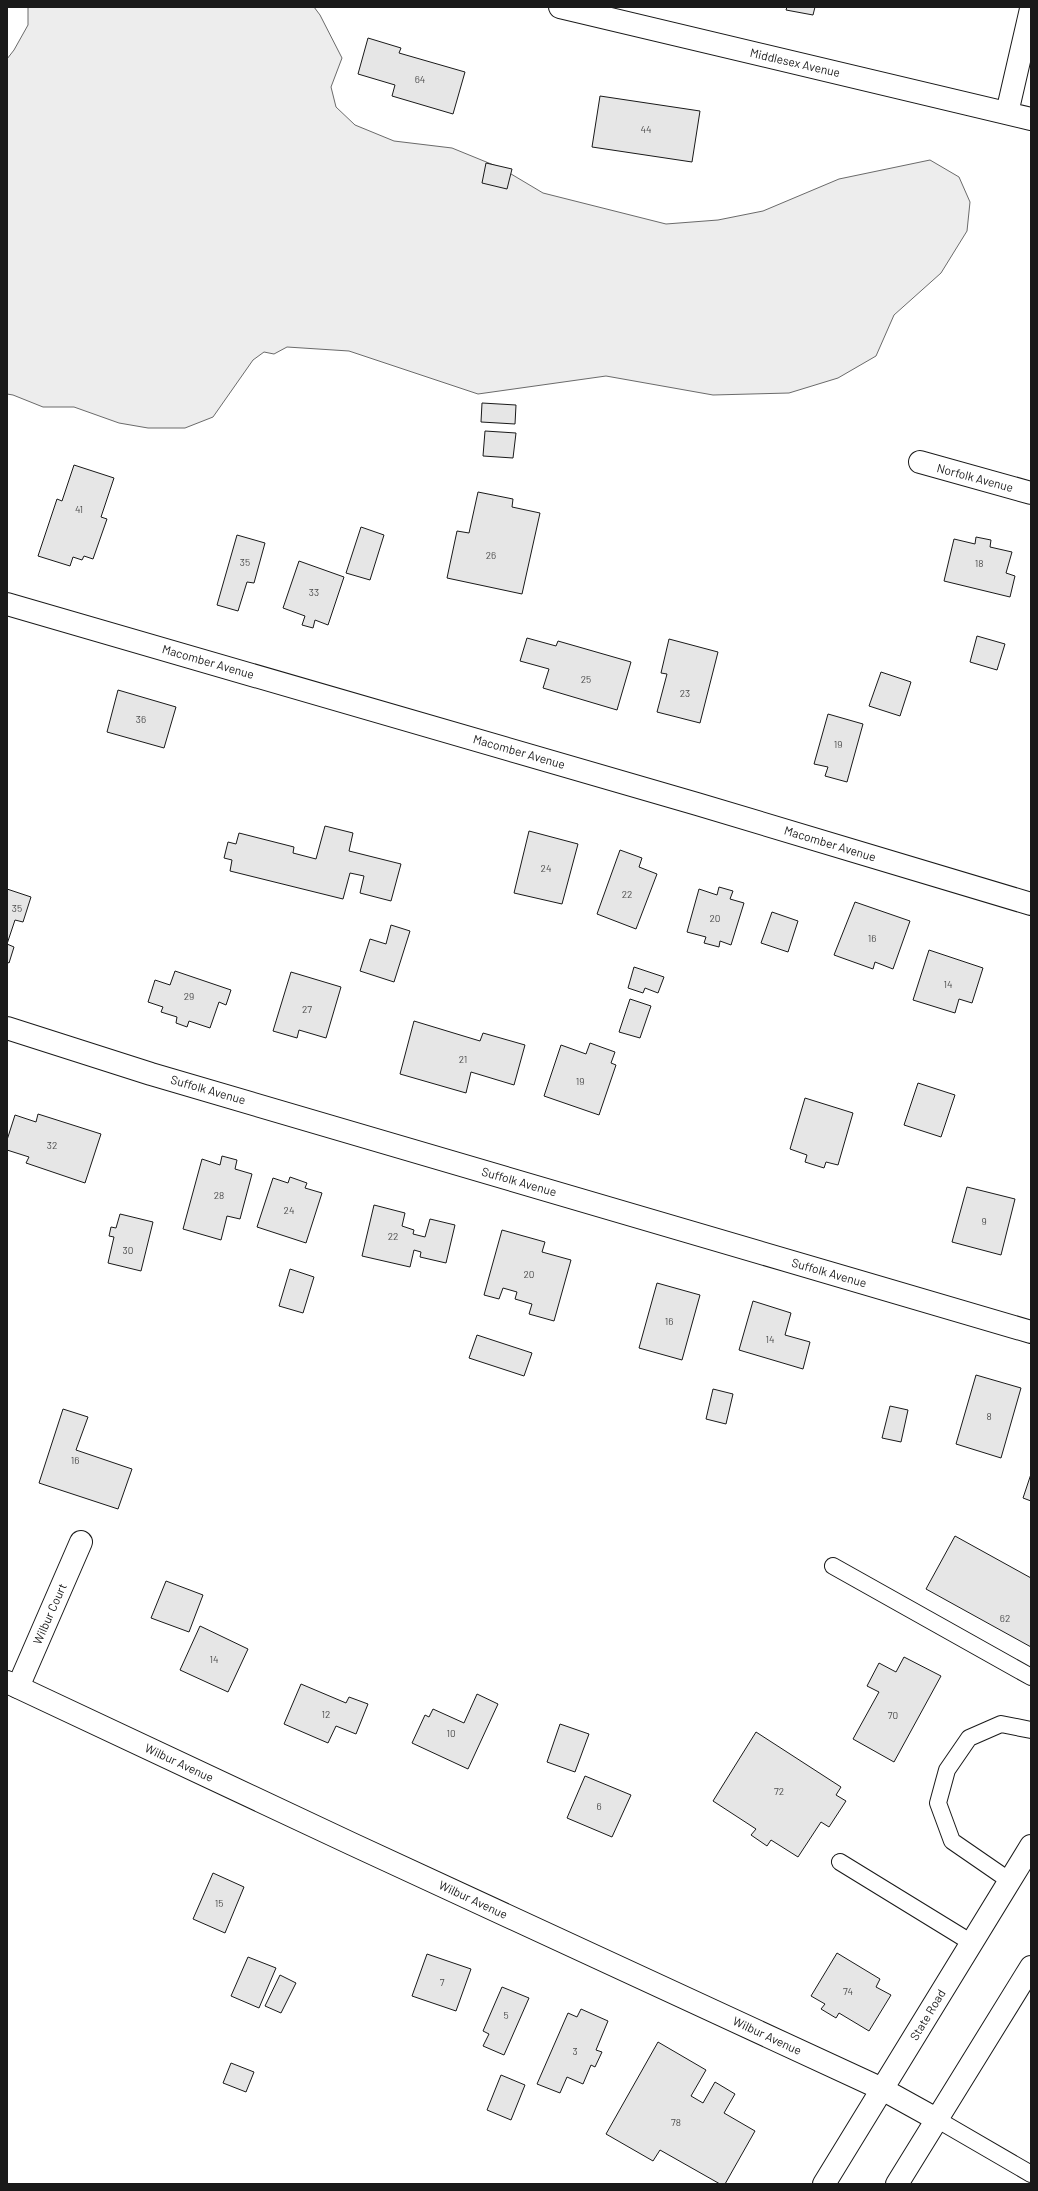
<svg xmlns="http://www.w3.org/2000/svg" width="1038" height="2191" font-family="Barlow,sans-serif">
	<rect width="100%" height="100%" fill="#fff"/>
	<path fill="#ededed" stroke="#6a6a6a" d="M 28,7 L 314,7 L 320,15 L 342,58 L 331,87 L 336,107 L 355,125 L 394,141 L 452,148 L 501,168 L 543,193 L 666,224 L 718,220 L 763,211 L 839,179 L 930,160 L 959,177 L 970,202 L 967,231 L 941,273 L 894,315 L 876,356 L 838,378 L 789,393 L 713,395 L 606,376 L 478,394 L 349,351 L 287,347 L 274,354 L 264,352 L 253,360 L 213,417 L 185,428 L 148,428 L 119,423 L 74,407 L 43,407 L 13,395 L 7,394 L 7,59 L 14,50 L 28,25 Z"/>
	<path fill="#e6e6e6" stroke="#1a1a1a" d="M 787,7 L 815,7 L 813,15 L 786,10 Z
		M 368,38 L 401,48 L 399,53 L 465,72 L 453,114 L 392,96 L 395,85 L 358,74 Z
		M 600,96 L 700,111 L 692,162 L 592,147 Z
		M 486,163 L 512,169 L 507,189 L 482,183 Z
		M 482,403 L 516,405 L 515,424 L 481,422 Z
		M 485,431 L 516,433 L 513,458 L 483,456 Z
		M 74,465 L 114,478 L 101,517 L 107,519 L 93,559 L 84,556 L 82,560 L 73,557 L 70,566 L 38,556 L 57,499 L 62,501 Z
		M 478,492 L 513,499 L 512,507 L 540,513 L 522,594 L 447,578 L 457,531 L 469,533 Z
		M 361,527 L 384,535 L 370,580 L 346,573 Z
		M 237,535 L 265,543 L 254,583 L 247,582 L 238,611 L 217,605 Z
		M 976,537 L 991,540 L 990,547 L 1012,552 L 1006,573 L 1015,576 L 1010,597 L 944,581 L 954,539 L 975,544 Z
		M 299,561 L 344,577 L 328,625 L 315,620 L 313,628 L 302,625 L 305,616 L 283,608 Z
		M 977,636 L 1005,644 L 997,670 L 970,662 Z
		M 527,638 L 556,646 L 558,641 L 631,662 L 617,710 L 543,688 L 549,669 L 520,661 Z
		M 669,639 L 718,652 L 700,723 L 657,712 L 667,674 L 661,673 Z
		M 881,672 L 911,682 L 900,716 L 869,706 Z
		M 118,690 L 176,707 L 164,748 L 107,732 Z
		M 828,714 L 863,724 L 847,782 L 825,776 L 828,767 L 814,764 Z
		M 325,826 L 353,833 L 349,851 L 401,864 L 391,901 L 360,893 L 364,876 L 350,873 L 343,899 L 230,871 L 232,860 L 224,858 L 228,842 L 236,844 L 239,833 L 294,847 L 293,853 L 316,859 Z
		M 529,831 L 578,844 L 562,904 L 514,893 Z
		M 620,850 L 642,858 L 639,867 L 657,874 L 636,929 L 597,914 Z
		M 719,887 L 733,891 L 730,899 L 744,903 L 731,945 L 720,941 L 719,947 L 704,943 L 706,937 L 687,932 L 699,889 L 717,895 Z
		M 7,889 L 31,897 L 23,922 L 15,920 L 7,944 Z
		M 855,902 L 910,921 L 893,969 L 875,962 L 873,969 L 834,955 Z
		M 772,912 L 798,921 L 788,952 L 761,943 Z
		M 391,925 L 410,931 L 394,982 L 360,971 L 370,939 L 386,944 Z
		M 7,944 L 14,947 L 9,963 L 7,962 Z
		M 929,950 L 983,968 L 972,1003 L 959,999 L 955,1013 L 913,1000 Z
		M 634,967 L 664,977 L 658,993 L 645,988 L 643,993 L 628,988 Z
		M 175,971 L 231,990 L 226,1005 L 219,1002 L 210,1028 L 189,1021 L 187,1027 L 176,1023 L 177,1017 L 161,1012 L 163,1007 L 148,1002 L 155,980 L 170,985 Z
		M 291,972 L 341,987 L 326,1038 L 299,1030 L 297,1038 L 273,1031 Z
		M 630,999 L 651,1006 L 640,1038 L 619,1032 Z
		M 414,1021 L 480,1041 L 483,1033 L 525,1045 L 514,1085 L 471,1072 L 466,1093 L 400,1074 Z
		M 590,1043 L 615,1052 L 611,1063 L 616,1065 L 599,1115 L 544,1096 L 561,1045 L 586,1054 Z
		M 918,1083 L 955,1095 L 941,1137 L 904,1125 Z
		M 805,1098 L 853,1113 L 838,1165 L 826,1162 L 824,1168 L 805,1162 L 807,1155 L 790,1149 Z
		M 38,1114 L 101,1134 L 85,1183 L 26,1163 L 29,1157 L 7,1150 L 7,1140 L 15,1115 L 36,1122 Z
		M 222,1156 L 237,1160 L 235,1169 L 252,1174 L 240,1219 L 227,1216 L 221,1240 L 183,1229 L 202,1159 L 220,1165 Z
		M 290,1177 L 307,1183 L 305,1188 L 322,1193 L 306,1243 L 257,1227 L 273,1178 L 288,1183 Z
		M 967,1187 L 1015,1199 L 1001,1255 L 952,1242 Z
		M 374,1205 L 405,1213 L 402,1226 L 414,1230 L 413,1234 L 425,1237 L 430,1219 L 455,1225 L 446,1263 L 420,1257 L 421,1252 L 414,1250 L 410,1267 L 362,1256 Z
		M 120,1214 L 153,1222 L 141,1271 L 108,1263 L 114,1237 L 109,1236 L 111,1227 L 116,1228 Z
		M 502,1230 L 545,1242 L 542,1252 L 571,1260 L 554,1321 L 529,1314 L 532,1304 L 515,1299 L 517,1292 L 503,1288 L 499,1299 L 484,1295 Z
		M 290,1269 L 314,1277 L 303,1313 L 279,1306 Z
		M 657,1283 L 700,1295 L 682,1360 L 639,1348 Z
		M 753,1301 L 791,1313 L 785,1335 L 810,1342 L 803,1369 L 739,1350 Z
		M 477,1335 L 532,1353 L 524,1376 L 469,1358 Z
		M 976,1375 L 1021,1388 L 1001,1458 L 956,1444 Z
		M 713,1389 L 733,1394 L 726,1424 L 706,1419 Z
		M 890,1406 L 908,1410 L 901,1442 L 882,1438 Z
		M 63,1409 L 88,1417 L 76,1450 L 132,1469 L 118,1509 L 39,1483 Z
		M 1031,1474 L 1031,1501 L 1023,1498 Z
		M 955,1536 L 1031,1578 L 1031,1647 L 926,1589 Z
		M 166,1581 L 203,1595 L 189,1632 L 151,1618 Z
		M 200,1626 L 248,1649 L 228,1692 L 180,1670 Z
		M 904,1657 L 941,1676 L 894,1762 L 853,1739 L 879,1692 L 867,1686 L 879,1663 L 896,1672 Z
		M 301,1684 L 346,1703 L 349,1697 L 368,1704 L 356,1734 L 336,1726 L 328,1743 L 284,1724 Z
		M 477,1694 L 498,1704 L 468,1769 L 412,1743 L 425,1715 L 429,1717 L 433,1709 L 464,1723 Z
		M 560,1724 L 589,1734 L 575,1772 L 547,1762 Z
		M 756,1732 L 841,1787 L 836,1795 L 846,1801 L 829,1827 L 821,1822 L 798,1857 L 771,1840 L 767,1846 L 751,1835 L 756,1829 L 713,1801 Z
		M 585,1776 L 631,1795 L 612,1837 L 567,1818 Z
		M 213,1873 L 244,1887 L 225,1933 L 193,1919 Z
		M 837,1953 L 880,1979 L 876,1987 L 891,1995 L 869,2031 L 839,2013 L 836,2018 L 821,2009 L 825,2004 L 811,1996 Z
		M 427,1954 L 471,1969 L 456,2011 L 412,1996 Z
		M 248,1957 L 276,1968 L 259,2008 L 231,1996 Z
		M 280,1975 L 296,1983 L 281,2013 L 265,2006 Z
		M 502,1987 L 529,1998 L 504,2055 L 483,2046 L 489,2034 L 483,2031 Z
		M 581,2009 L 608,2021 L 596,2050 L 602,2052 L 595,2067 L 591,2065 L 583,2084 L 567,2077 L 560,2093 L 537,2084 L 568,2013 L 577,2017 Z
		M 658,2042 L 706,2070 L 691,2096 L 703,2103 L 715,2082 L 735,2094 L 724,2113 L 755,2131 L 725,2184 L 720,2184 L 660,2150 L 653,2161 L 606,2134 Z
		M 231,2063 L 254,2072 L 246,2092 L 223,2083 Z
		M 501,2075 L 525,2085 L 511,2120 L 487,2110 Z"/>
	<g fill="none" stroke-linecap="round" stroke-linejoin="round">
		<g stroke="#1a1a1a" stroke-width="18">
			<path id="lane" d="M 833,1566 L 1031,1677
				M 840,1862 L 972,1943
				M 1010,1881 L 952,1841 L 938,1803 L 947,1770 L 969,1738 L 1001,1724 L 1031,1730
				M 938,2120 L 1031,2174"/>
		</g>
		<g stroke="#1a1a1a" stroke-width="24">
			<path id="street" d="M 560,7 L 1031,119
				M 1007,113 L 1031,9
				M 920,462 L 1031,493
				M 7,604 L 697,804 L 1031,904
				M 7,1028 L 151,1074 L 1031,1332
				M 18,1687 L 81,1542"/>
		</g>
		<g stroke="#1a1a1a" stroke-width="24">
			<path id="secondary" d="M 7,1682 L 352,1844 L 882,2089 L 938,2120"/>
		</g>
		<g stroke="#1a1a1a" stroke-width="24">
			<path id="primary" d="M 824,2184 L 1031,1846
				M 897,2184 L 1031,1967"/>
		</g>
		<use href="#lane" stroke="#fff" stroke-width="16"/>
		<use href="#street" stroke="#fff" stroke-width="22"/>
		<use href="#secondary" stroke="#fff" stroke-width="22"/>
		<use href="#primary" stroke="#fff" stroke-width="22"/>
	</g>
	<g text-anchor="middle" stroke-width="3" stroke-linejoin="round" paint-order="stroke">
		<g font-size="10" fill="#4d4d4d">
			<text x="420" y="83">64</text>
			<text x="646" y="133">44</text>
			<text x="79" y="513">41</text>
			<text x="491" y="559">26</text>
			<text x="245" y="566">35</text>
			<text x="979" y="567">18</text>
			<text x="314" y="596">33</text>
			<text x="586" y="683">25</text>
			<text x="685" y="697">23</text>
			<text x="141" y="723">36</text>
			<text x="838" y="748">19</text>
			<text x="546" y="872">24</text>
			<text x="627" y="898">22</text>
			<text x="17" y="912">35</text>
			<text x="715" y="922">20</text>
			<text x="872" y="942">16</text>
			<text x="948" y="988">14</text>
			<text x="189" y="1000">29</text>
			<text x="307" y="1013">27</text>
			<text x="463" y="1063">21</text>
			<text x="580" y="1085">19</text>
			<text x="52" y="1149">32</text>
			<text x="219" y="1199">28</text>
			<text x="289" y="1214">24</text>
			<text x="984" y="1225">9</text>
			<text x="393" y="1240">22</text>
			<text x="128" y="1254">30</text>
			<text x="529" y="1278">20</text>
			<text x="669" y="1325">16</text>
			<text x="770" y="1343">14</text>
			<text x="989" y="1420">8</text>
			<text x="75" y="1464">16</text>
			<text x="1005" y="1622">62</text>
			<text x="214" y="1663">14</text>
			<text x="326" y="1718">12</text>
			<text x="893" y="1719">70</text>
			<text x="451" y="1737">10</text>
			<text x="779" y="1795">72</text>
			<text x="599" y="1810">6</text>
			<text x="219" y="1907">15</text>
			<text x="442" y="1986">7</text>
			<text x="848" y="1995">74</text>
			<text x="506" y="2019">5</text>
			<text x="575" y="2055">3</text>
			<text x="676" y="2126">78</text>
		</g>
		<g font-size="12" fill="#1a1a1a" stroke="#fff">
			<text transform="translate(795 63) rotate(13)" y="4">Middlesex Avenue</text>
			<text transform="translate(975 478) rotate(15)" y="4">Norfolk Avenue</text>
			<text transform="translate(208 662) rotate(16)" y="4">Macomber Avenue</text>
			<text transform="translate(519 752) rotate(16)" y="4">Macomber Avenue</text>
			<text transform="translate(830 844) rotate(17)" y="4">Macomber Avenue</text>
			<text transform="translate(208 1090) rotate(16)" y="4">Suffolk Avenue</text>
			<text transform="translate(519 1182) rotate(16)" y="4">Suffolk Avenue</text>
			<text transform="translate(829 1273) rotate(16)" y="4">Suffolk Avenue</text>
			<text transform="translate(50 1614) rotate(-66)" y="4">Wilbur Court</text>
			<text transform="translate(179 1763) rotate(25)" y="4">Wilbur Avenue</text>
			<text transform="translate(473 1900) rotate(25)" y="4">Wilbur Avenue</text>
			<text transform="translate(928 2015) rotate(-59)" y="4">State Road</text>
			<text transform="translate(767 2036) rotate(25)" y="4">Wilbur Avenue</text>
		</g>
	</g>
	<rect width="1038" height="2191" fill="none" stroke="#1a1a1a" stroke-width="16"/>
</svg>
